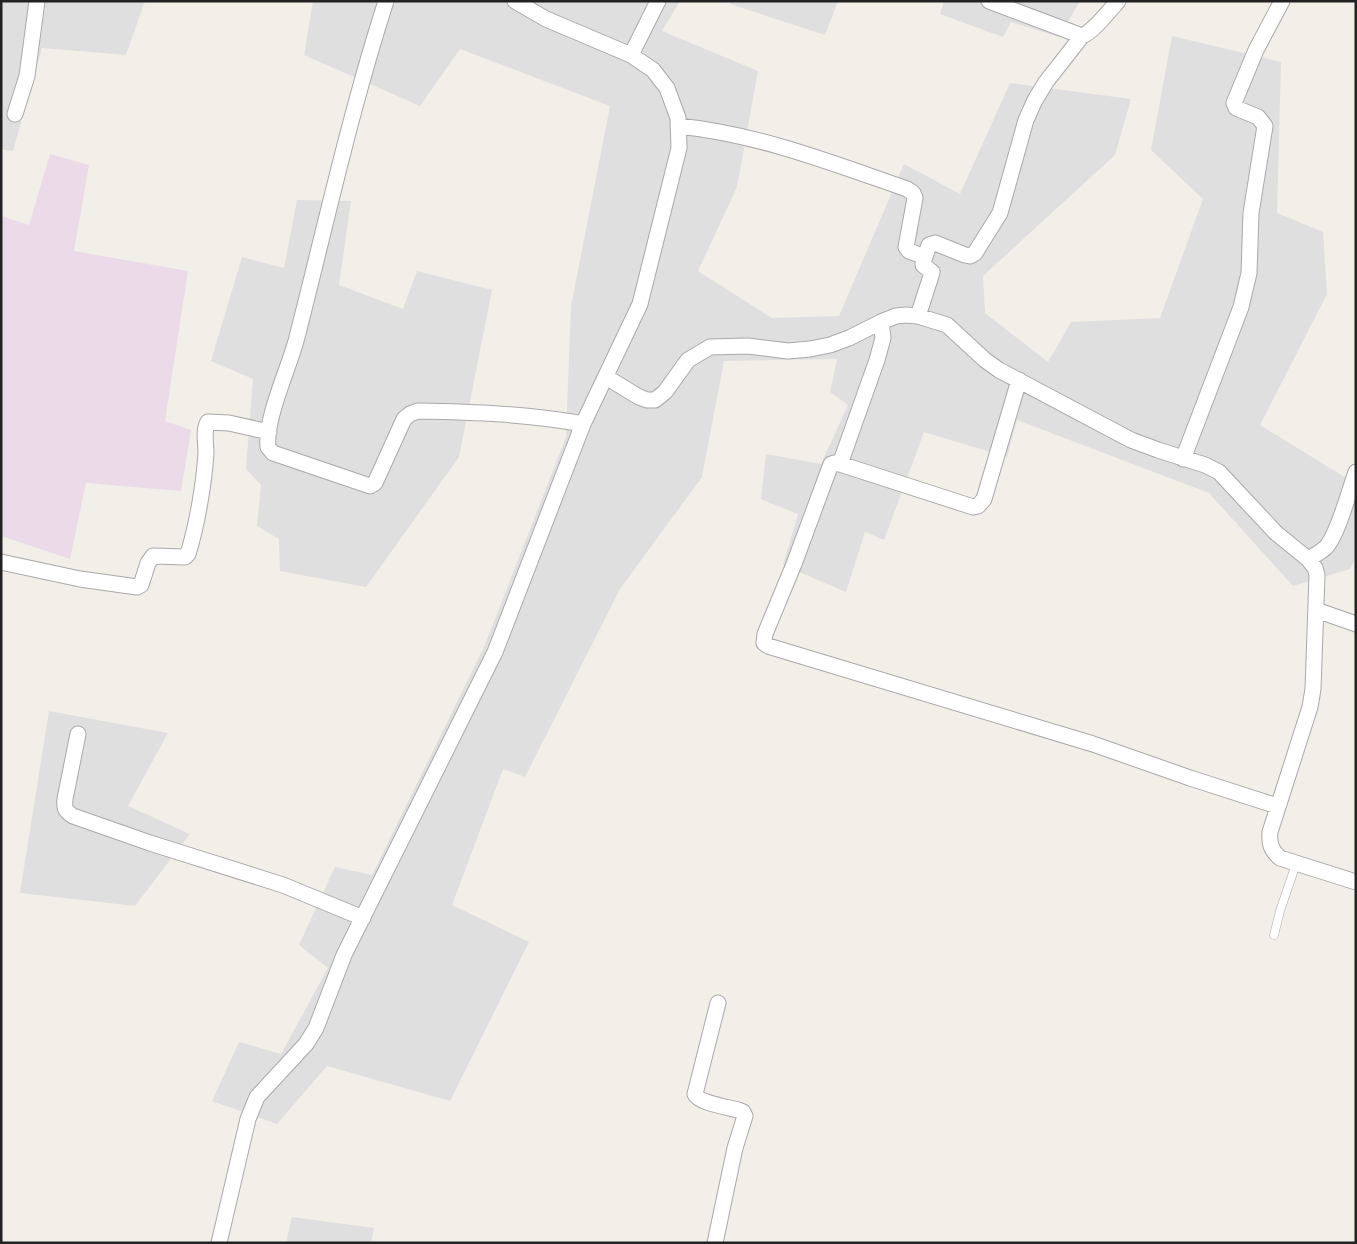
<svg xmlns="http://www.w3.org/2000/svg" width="1357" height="1244" font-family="Barlow,sans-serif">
	<rect width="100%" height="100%" fill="#f2efe9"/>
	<path fill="#e0dfdf" d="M 1,1 L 145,1 L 126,55 L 42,48 L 13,151 L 1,149 Z
		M 313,1 L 680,1 L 662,31 L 758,71 L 737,187 L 698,271 L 772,318 L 839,316 L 904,164 L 960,194 L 1010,83 L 1131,99 L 1115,155 L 983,276 L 985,313 L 1048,362 L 1071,322 L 1160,318 L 1203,199 L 1151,150 L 1172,36 L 1281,62 L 1277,213 L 1323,232 L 1327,294 L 1260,425 L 1356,484 L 1356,557 L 1350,569 L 1293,586 L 1209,493 L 1017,420 L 1007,457 L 924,432 L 884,540 L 865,532 L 846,592 L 783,565 L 798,514 L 761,499 L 766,454 L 821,464 L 848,405 L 830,392 L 837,359 L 724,361 L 702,477 L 620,589 L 525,777 L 503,769 L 452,905 L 529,942 L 450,1101 L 327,1066 L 277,1124 L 212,1101 L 239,1042 L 281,1054 L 328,968 L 299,945 L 335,867 L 372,875 L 484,647 L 566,437 L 571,306 L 610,106 L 460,49 L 420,106 L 304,55 Z
		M 732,1 L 838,1 L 825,35 L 730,4 Z
		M 944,1 L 1080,1 L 1059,37 L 1011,22 L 1003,37 L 940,14 Z
		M 297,200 L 351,201 L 339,285 L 403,309 L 417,271 L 492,290 L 459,457 L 366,587 L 280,571 L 279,539 L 257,526 L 261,485 L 246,469 L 253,379 L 211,361 L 242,257 L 284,268 Z
		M 49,711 L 168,733 L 128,806 L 190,834 L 135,906 L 20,893 Z
		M 292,1217 L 374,1228 L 371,1243 L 286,1243 Z"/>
	<path fill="#ebdbe8" d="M 50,154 L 89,165 L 74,251 L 188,271 L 165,421 L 191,430 L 181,491 L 86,483 L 70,559 L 1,536 L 1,216 L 29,225 Z"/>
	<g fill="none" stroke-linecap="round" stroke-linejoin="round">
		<g stroke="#a9a9a9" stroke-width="9">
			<path id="service" d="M 1274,935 L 1280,911 L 1296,864"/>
		</g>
		<g stroke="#a9a9a9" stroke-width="17">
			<path id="minor" d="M 386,1 C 350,113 325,228 296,341 C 288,370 265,419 268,447 L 273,453 L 370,486 L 375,483 L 404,419 L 410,414 L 418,411 C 474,412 528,414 583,424
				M 989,1 L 1082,36 C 1093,32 1109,11 1118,1
				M 631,55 L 658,1
				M 15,114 L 27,76 L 37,1
				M 678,126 C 758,134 832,163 907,189 L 913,193 L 915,198 L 906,247 L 909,251 L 925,257
				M 918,316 L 931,276 L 932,272 L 923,265 L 923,262 L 929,245 L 935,243 L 965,255 L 970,256 L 975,253 L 1000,213 L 1026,120 L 1035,100 L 1046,82 L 1082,36
				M 606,377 L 639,397 L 647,400 L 655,400 L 665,392 L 688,360 L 710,347 L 748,346 L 788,351 L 810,349 L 830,345 L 849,338 L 881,322 L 896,316 L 906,315 L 918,316 L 947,325 L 985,360 L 999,370 L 1131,440 L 1158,450 L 1205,465 L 1219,472 L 1276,533 L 1308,559 L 1315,568 L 1317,575 L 1313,689 L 1310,707 L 1270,832 C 1269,844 1271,850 1280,858 L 1356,882
				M 1019,380 L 984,499 L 978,506 L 973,507 L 840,464 L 834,463 L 831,464 L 794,564 L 765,634 L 764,643 L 768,646 L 1093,744 L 1190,778 L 1277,806
				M 1183,459 L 1241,307 L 1249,273 L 1251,213 L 1265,126 L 1258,117 L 1236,108 L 1234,103 L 1256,50 L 1282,1
				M 840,464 L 877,360 L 883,338 L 881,322
				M 1308,559 C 1315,555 1322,552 1327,546 C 1339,531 1349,491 1356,472
				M 1,562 L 80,579 L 137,587 L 141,585 L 148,563 L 153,556 L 185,557 L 188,554 C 197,525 204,484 206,453 C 206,443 203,430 208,422 L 229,423 L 269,432
				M 1316,610 L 1356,624
				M 78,734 L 65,799 C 64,808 65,811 73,816 L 150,843 L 283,885 L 363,918
				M 219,1243 L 248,1119 L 257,1097 L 306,1044 L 316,1028 L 344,955 L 495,652 L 583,424 L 640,304 L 679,148 L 678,118 L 667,88 L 653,70 L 631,55 L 546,19 L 515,1
				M 715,1243 L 735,1148 L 745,1116 L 743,1112 L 738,1110 C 727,1107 699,1103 695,1094 L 718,1003"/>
		</g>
		<use href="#service" stroke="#fff" stroke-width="8"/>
		<use href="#minor" stroke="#fff" stroke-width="15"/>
	</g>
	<rect width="1357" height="1244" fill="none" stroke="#222222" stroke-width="5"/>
</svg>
